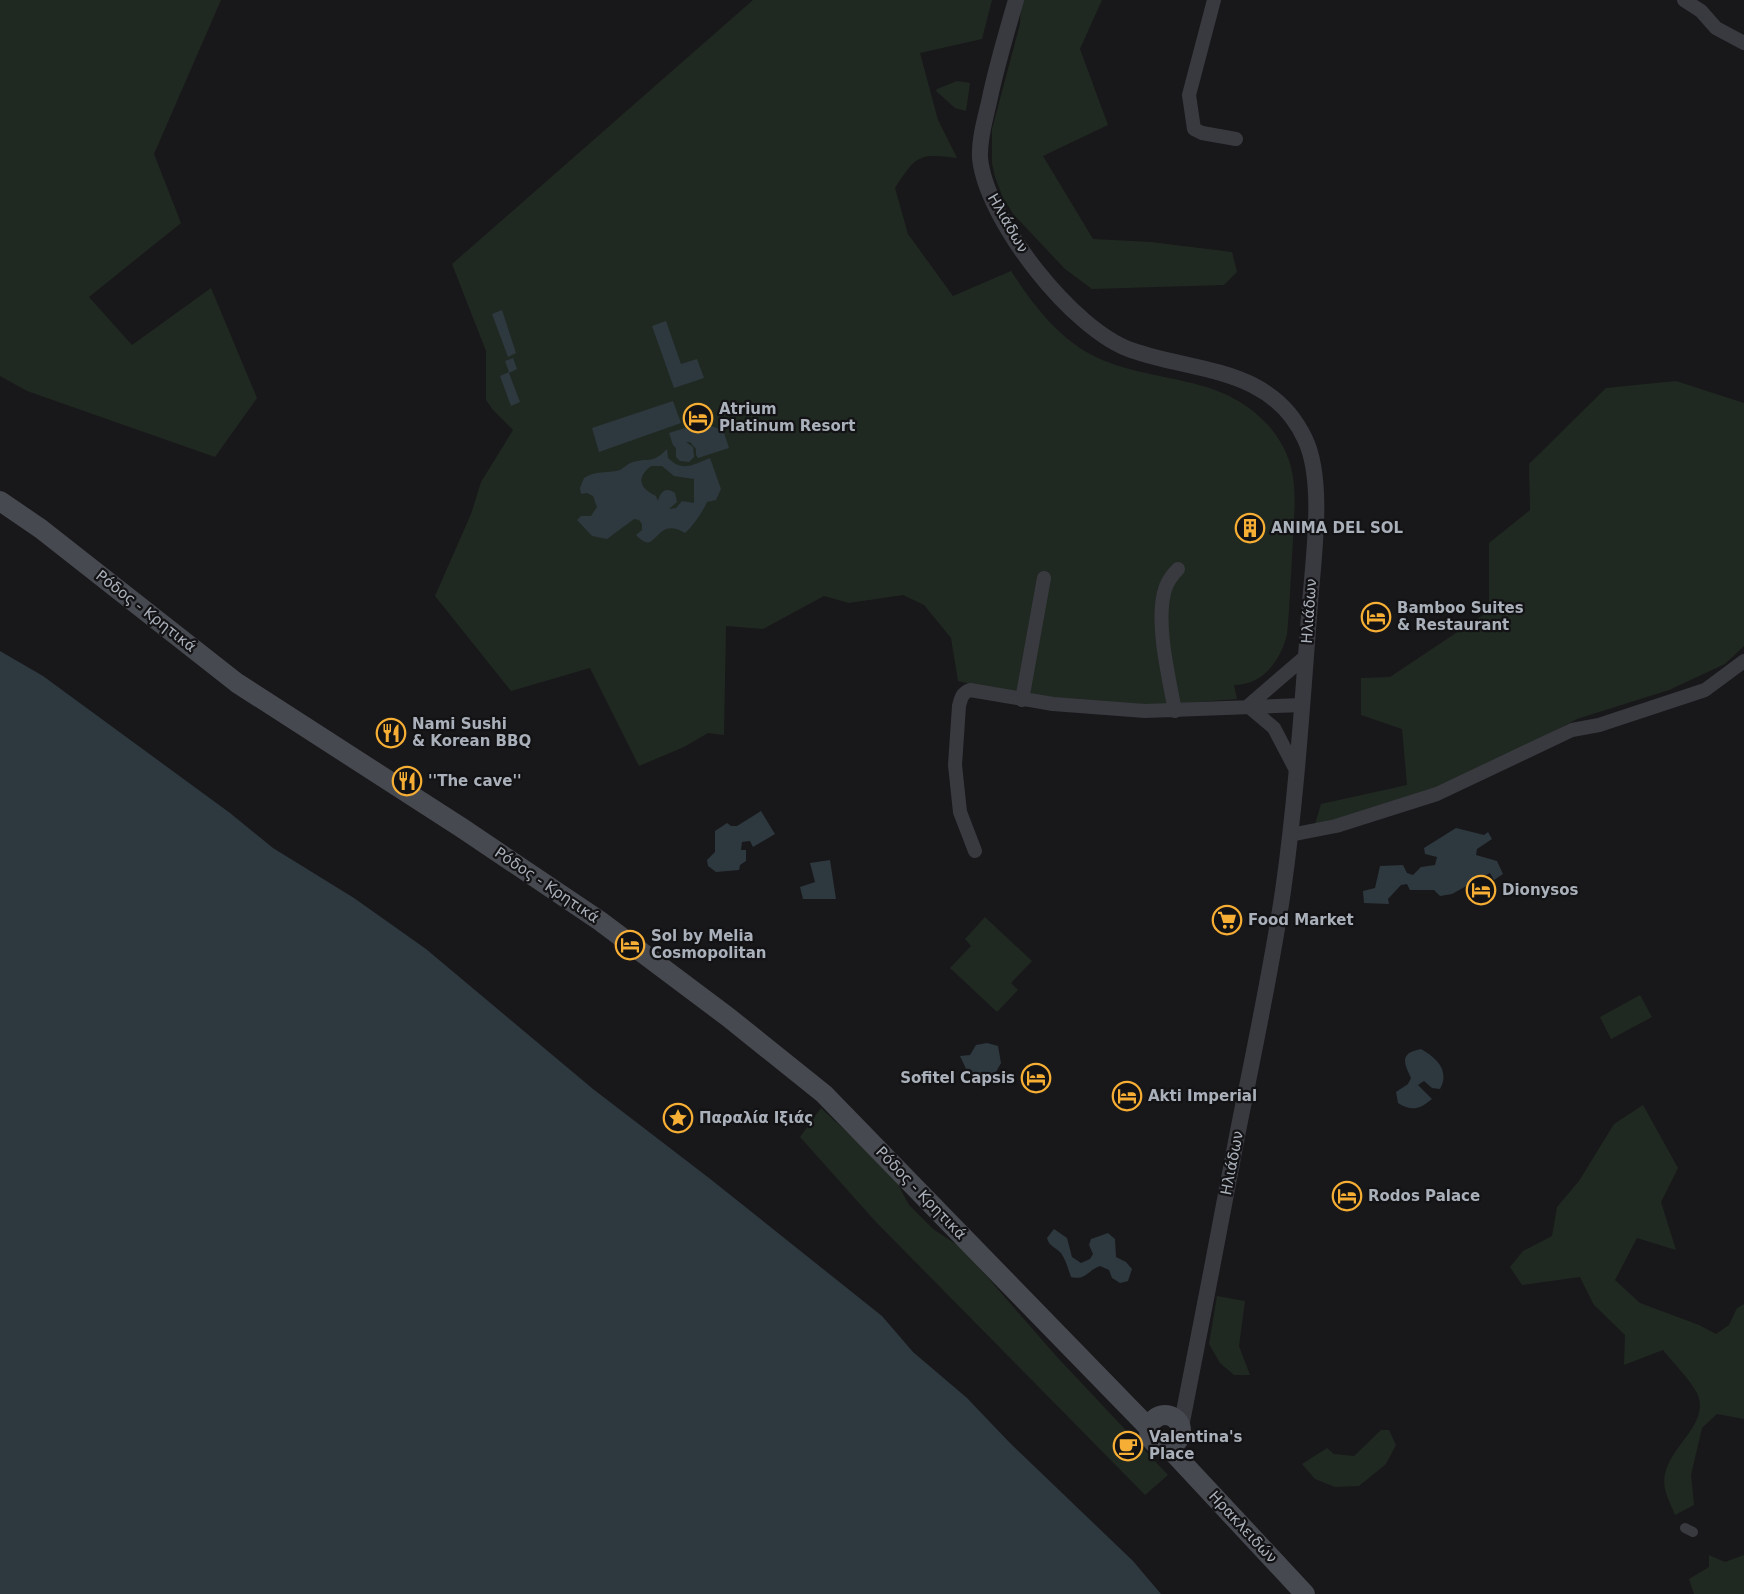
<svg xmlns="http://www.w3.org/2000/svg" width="1744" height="1594" font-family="'DejaVu Sans',sans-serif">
	<rect width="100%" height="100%" fill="#18181a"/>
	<path fill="#202921" d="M 0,0 L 221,0 L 154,154 L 181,223 L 89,297 L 132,345 L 211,288 L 257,398 L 215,457 L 27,391 L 0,376 Z
		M 753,0 L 992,0 L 982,39 L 920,53 L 938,120 L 957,158 C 918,153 916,156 895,188 L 908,234 L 953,296 L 1011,271 C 1032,303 1057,337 1092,355 C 1150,385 1218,371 1267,424 C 1278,436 1287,451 1291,467 C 1297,491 1294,516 1293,540 C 1291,571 1290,603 1287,635 C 1280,660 1264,685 1234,685 L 1237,699 L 1161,705 L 1032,699 L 958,681 L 951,638 L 924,605 L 903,595 L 849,603 L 824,596 L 763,629 L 726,626 L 724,735 L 708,733 L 684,747 L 639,766 L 590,668 L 511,691 L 435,596 L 471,514 L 481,482 L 513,430 L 493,410 L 486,400 L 486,351 L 452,264 Z
		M 1021,0 L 1102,0 L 1080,49 L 1108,125 L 1043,156 L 1093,239 L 1151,242 L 1232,252 L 1237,272 L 1224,285 L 1092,289 L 1065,269 L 1014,215 L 1003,198 L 995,177 L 992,163 L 992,129 L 1020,24 Z
		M 957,81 L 970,83 L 966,111 L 955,108 L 936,91 L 937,89 Z
		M 1676,381 L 1744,403 L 1744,646 L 1725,664 L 1669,690 L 1577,719 L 1441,790 L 1312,834 L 1321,804 L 1407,785 L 1402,729 L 1361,715 L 1361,678 L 1390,677 L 1489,611 L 1489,543 L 1530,510 L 1529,464 L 1606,388 Z
		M 985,917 L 1032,961 L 1011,983 L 1018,990 L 997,1012 L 950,968 L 971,946 L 965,939 Z
		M 1640,995 L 1652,1017 L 1611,1039 L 1600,1017 Z
		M 1643,1105 L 1678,1168 L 1661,1202 L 1676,1250 L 1637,1238 L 1615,1280 L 1640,1303 L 1699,1325 L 1716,1334 L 1729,1325 L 1737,1308 L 1744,1304 L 1744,1419 L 1717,1414 L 1702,1428 L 1691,1475 L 1694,1505 L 1675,1515 C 1672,1507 1667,1498 1665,1489 C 1657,1451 1713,1428 1697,1393 C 1691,1381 1672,1361 1663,1350 L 1624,1365 L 1625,1335 L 1594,1305 L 1580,1277 L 1522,1285 L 1510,1267 L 1523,1251 L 1552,1236 L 1557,1207 L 1579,1181 L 1614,1124 Z
		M 821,1108 L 893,1175 L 909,1205 L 933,1229 L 963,1249 L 1057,1357 L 1168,1475 L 1145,1495 L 875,1221 L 800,1137 Z
		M 1217,1296 L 1245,1301 L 1239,1346 L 1250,1375 L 1234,1375 L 1220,1363 L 1209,1344 Z
		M 1381,1430 L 1389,1430 L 1396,1445 L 1386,1464 L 1359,1486 L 1335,1487 L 1315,1479 L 1302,1464 L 1327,1448 L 1334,1454 L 1354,1456 Z
		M 1709,1555 L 1725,1562 L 1744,1555 L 1744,1594 L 1694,1594 L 1689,1579 L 1709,1567 Z"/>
	<path fill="#2e383f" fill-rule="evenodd" d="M 502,310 L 516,353 L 508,357 L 492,314 Z
		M 666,321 L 681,364 L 697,359 L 704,378 L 674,388 L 652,326 Z
		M 513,358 L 517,369 L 509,373 L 520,402 L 511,406 L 500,376 L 509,372 L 505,361 Z
		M 673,401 L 681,423 L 599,452 L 592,428 Z
		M 701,423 L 723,430 L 729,448 L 698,458 L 696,455 L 696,449 L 690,442 L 686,442 L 693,447 L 694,457 L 689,462 L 680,461 L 676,457 L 676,448 L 673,445 L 669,433 Z
		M 667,449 L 668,458 C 683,473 694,464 710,458 L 721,489 L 716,500 L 707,502 C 702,513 693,526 685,533 C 654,514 658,559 636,535 L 642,530 L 642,524 L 639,520 L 634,519 L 607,539 L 592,536 L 577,520 L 581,516 L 591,516 L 597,507 L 593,496 L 587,493 L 581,494 L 580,488 L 584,478 C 595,471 604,473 616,471 C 623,470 626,464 633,462 C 651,457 651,465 667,449 ZM 651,466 L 662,466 L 674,476 L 694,479 L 694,503 L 682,501 L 676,508 L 669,509 L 677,502 L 675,493 C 666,486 660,492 658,501 L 656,496 C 639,488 636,478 651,466 Z
		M 0,651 L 43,676 L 230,813 L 273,848 L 354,898 L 426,949 L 593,1089 L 709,1178 L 882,1316 L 913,1352 L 967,1398 L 1009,1442 L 1133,1561 L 1161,1594 L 0,1594 Z
		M 761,811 L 775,834 L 753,847 L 750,841 L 742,842 L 741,850 L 746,850 L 746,861 L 740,865 L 739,870 L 716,872 L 708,866 L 707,860 L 715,852 L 715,831 L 727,823 L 731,826 L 737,826 Z
		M 1456,828 L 1484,835 L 1488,832 L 1492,839 L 1477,849 L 1476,855 L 1497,861 L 1503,874 L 1494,880 L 1490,873 L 1452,894 L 1440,896 L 1434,890 L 1410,890 L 1407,884 L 1401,885 L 1388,899 L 1389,904 L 1364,903 L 1363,891 L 1375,888 L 1380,866 L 1403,865 L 1407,873 L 1413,875 L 1421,867 L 1435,865 L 1437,857 L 1425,854 L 1424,848 Z
		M 830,860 L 836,899 L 803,899 L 800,887 L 815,882 L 810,863 Z
		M 987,1043 L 998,1046 L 1001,1063 L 996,1072 L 983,1077 L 968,1073 L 960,1056 L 970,1055 L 976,1045 Z
		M 1421,1049 C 1437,1058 1450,1071 1440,1089 L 1432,1088 L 1424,1081 L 1418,1085 L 1432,1099 C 1420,1109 1412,1112 1398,1103 L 1396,1092 L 1408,1084 L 1411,1078 C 1404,1063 1399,1053 1421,1049 Z
		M 1054,1229 L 1067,1238 L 1072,1257 L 1081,1263 L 1090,1259 L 1093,1254 L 1089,1245 L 1091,1239 L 1108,1233 L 1115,1239 L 1116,1257 L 1126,1262 L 1132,1269 L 1128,1281 L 1120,1283 L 1112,1278 L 1109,1270 L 1100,1266 C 1088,1270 1086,1281 1071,1277 C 1068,1269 1066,1260 1061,1253 C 1055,1247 1049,1246 1047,1238 Z"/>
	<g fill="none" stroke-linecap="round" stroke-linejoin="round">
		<path stroke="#393a40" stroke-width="10" d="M 1685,1528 L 1693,1532"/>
		<path stroke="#393a40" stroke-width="14" d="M 1214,0 L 1189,95 L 1194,129 L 1202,133 L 1236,139
			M 1684,0 L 1701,11 L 1716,28 L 1744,43
			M 1022,700 L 1044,578
			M 1248,706 L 1274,728 L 1297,772
			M 1248,706 L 1306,656
			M 1175,711 C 1169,678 1156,626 1164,593 C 1166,583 1171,576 1178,569
			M 1290,835 L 1336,826 L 1437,794 L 1572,730 L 1599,725 L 1705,690 L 1744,661
			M 975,851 L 960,812 L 955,765 L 959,706 C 961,698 962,693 970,690 L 1053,704 L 1145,711 L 1302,705"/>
		<path stroke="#393a40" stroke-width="16" d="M 1016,0 C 1006,34 996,68 989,102 C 985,120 979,139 980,158 C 986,220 1073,330 1131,350 C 1196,373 1271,366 1305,439 C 1326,483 1312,566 1309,616 C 1302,708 1296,800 1283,891 C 1271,972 1254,1051 1238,1131 C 1219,1230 1201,1328 1181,1427"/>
		<path stroke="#474950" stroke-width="20" d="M 0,501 L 41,529 L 237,683 L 462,828 L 600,921 L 728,1017 L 824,1094 L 1149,1428
			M1149 1431a16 16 0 1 1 32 0a16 16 0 1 1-32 0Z
			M 1168,1447 L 1305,1594"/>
	</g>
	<defs>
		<g id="hotel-ring" transform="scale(1.5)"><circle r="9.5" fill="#131315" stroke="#f6ae35" stroke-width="1.5"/><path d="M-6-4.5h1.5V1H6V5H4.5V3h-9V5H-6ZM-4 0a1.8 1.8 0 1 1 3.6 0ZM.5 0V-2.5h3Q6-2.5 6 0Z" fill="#f6ae35"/></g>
		<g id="building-ring" transform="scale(1.5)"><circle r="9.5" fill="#131315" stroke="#f6ae35" stroke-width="1.5"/><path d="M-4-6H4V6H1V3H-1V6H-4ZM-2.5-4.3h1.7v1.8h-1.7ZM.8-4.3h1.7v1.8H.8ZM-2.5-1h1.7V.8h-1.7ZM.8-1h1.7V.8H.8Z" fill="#f6ae35"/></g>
		<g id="restaurant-ring" transform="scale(1.5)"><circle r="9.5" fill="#131315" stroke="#f6ae35" stroke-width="1.5"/><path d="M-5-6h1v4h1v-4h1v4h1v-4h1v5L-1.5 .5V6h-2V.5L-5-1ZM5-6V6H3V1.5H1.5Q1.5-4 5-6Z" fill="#f6ae35"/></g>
		<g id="supermarket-ring" transform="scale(1.5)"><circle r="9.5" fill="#131315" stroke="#f6ae35" stroke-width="1.5"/><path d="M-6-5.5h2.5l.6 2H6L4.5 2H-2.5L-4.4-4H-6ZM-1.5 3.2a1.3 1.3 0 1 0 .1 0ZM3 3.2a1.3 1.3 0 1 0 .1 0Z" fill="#f6ae35"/></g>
		<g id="sight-ring" transform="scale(1.5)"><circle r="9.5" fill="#131315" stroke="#f6ae35" stroke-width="1.5"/><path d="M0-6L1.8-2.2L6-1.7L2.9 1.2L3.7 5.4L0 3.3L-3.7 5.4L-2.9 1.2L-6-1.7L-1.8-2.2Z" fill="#f6ae35"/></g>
		<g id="cafe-ring" transform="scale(1.5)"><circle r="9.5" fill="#131315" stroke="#f6ae35" stroke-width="1.5"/><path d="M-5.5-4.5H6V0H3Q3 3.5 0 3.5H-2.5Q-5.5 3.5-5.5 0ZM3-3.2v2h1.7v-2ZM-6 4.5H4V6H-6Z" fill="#f6ae35"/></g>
	</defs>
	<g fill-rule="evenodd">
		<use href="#hotel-ring" x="698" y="418"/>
		<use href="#building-ring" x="1250" y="528"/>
		<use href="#hotel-ring" x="1376" y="617"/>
		<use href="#restaurant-ring" x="391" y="733"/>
		<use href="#restaurant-ring" x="407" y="781"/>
		<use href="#hotel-ring" x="1481" y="890"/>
		<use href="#supermarket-ring" x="1227" y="920"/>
		<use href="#hotel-ring" x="630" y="945"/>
		<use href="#hotel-ring" x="1036" y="1078"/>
		<use href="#hotel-ring" x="1127" y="1096"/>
		<use href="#sight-ring" x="678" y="1118"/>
		<use href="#hotel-ring" x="1347" y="1196"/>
		<use href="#cafe-ring" x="1128" y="1446"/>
	</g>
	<g text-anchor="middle" stroke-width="4.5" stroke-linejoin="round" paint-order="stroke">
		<g font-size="15" fill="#aab0ba" stroke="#131315">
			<text transform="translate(1008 223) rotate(60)" y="5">Ηλιάδων</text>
			<text transform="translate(146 611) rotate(38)" y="5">Ρόδος - Κρητικά</text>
			<text transform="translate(1309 611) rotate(-86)" y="5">Ηλιάδων</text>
			<text transform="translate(547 885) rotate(34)" y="5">Ρόδος - Κρητικά</text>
			<text transform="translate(1232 1163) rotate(-79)" y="5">Ηλιάδων</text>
			<text transform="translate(921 1193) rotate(46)" y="5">Ρόδος - Κρητικά</text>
			<text transform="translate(1243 1527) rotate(47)" y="5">Ηρακλειδών</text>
		</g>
		<g font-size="15" font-weight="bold" fill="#aab0ba" stroke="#131315" text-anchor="start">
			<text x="719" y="414">Atrium<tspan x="719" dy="17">Platinum Resort</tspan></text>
			<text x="1271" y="533">ANIMA DEL SOL</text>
			<text x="1397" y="613">Bamboo Suites<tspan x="1397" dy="17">&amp; Restaurant</tspan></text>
			<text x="412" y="729">Nami Sushi<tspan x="412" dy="17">&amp; Korean BBQ</tspan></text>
			<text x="428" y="786">''The cave''</text>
			<text x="1502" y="895">Dionysos</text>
			<text x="1248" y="925">Food Market</text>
			<text x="651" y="941">Sol by Melia<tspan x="651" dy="17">Cosmopolitan</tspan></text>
			<text x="1015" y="1083" text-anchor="end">Sofitel Capsis</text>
			<text x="1148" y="1101">Akti Imperial</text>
			<text x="699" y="1123">Παραλία Ιξιάς</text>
			<text x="1368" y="1201">Rodos Palace</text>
			<text x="1149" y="1442">Valentina's<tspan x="1149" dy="17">Place</tspan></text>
		</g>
	</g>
</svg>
